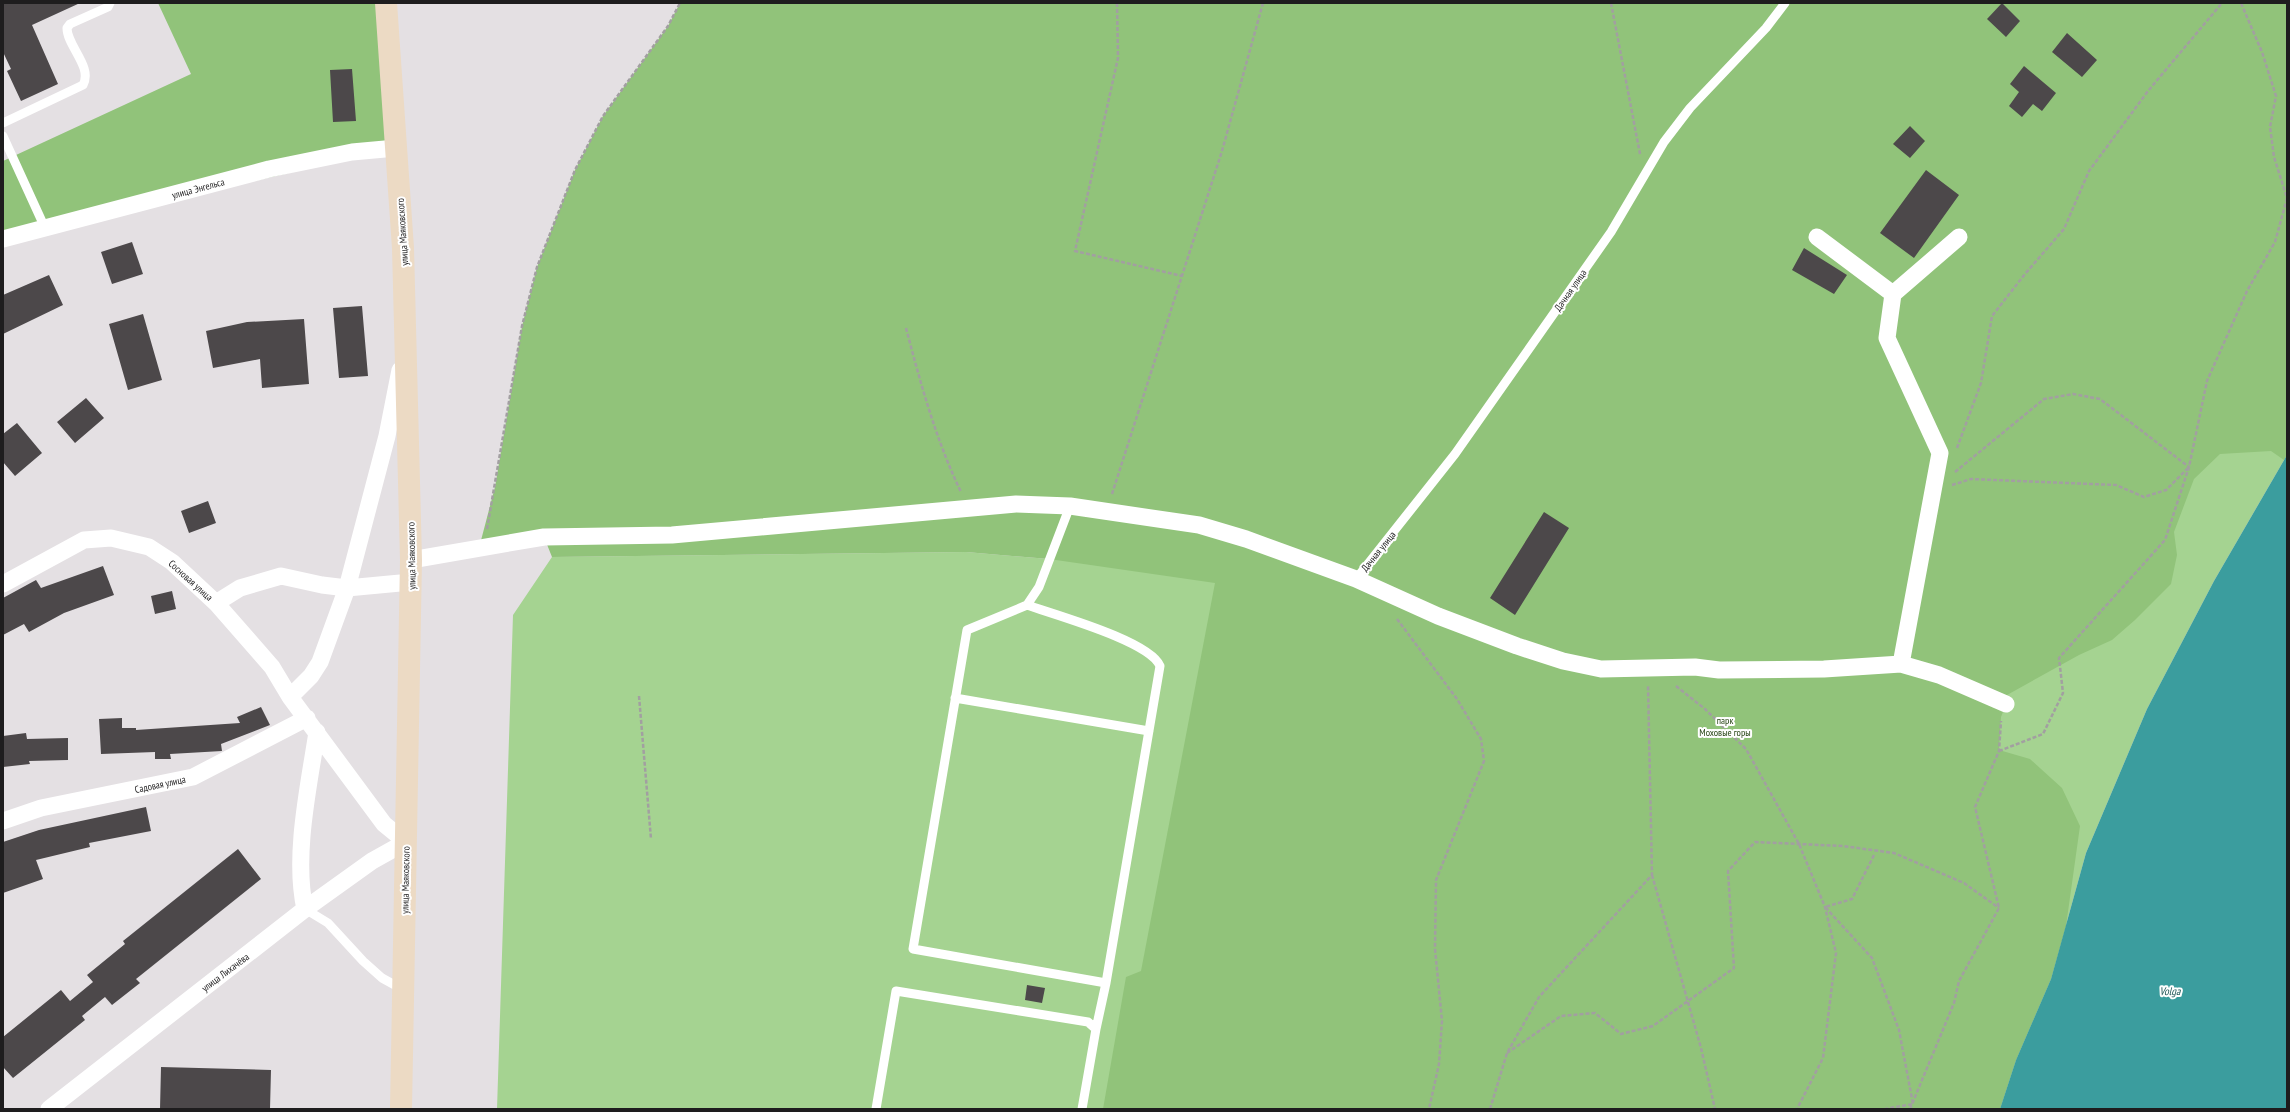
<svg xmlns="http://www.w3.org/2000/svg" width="2290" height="1112" font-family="'PT Sans Narrow',sans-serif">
	<rect width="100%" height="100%" fill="#e4e0e3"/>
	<path fill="#a5d391" d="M 2101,297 L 2287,455 L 2214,581 L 2147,709 L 2086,853 L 2051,979 L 2016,1060 L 2000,1109 L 497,1109 L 513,615 L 552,557 L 966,552 L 1049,559 Z"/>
	<path fill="#91c37a" d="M 158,3 L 386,3 L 396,148 L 3,239 L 3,161 L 191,74 Z
		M 680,3 L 2287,3 L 2287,455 L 2284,460 L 2271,451 L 2220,454 L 2194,479 L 2174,532 L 2177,555 L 2171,584 L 2135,620 L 2112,640 L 2079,655 L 1998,700 L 2006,704 L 2001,717 L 1999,750 L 2030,759 L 2062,788 L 2080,826 L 2066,926 L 2051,979 L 2016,1060 L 2000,1109 L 1103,1109 L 1126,977 L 1141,971 L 1215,583 L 1049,559 L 966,552 L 552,557 L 544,537 L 479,548 L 495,487 L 522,326 L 537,267 L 575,170 L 603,116 L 668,26 Z"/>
	<path fill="#3b9d9e" d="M 2287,455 L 2287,1109 L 2000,1109 L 2016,1060 L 2051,979 L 2086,853 L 2147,709 L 2214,581 Z"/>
	<path fill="#4c484a" d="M 3,3 L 80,3 L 32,25 L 58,84 L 21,101 L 7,71 L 11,69 L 3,52 Z
		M 2002,3 L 2020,21 L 2006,37 L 1987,19 Z
		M 2067,33 L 2097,60 L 2082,77 L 2052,52 Z
		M 2024,66 L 2056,93 L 2042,111 L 2033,104 L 2022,117 L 2009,106 L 2019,92 L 2010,84 Z
		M 352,69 L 356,121 L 333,122 L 330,70 Z
		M 1910,126 L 1925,141 L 1910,158 L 1893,144 Z
		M 1926,170 L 1959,195 L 1914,258 L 1880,233 Z
		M 132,242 L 143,274 L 112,284 L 101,252 Z
		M 1804,248 L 1847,275 L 1834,294 L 1792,270 Z
		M 49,275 L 63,305 L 3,334 L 3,295 Z
		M 362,306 L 368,376 L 339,378 L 333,308 Z
		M 143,314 L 162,380 L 128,390 L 109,324 Z
		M 304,319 L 309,384 L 262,388 L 260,359 L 213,368 L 206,331 L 247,322 Z
		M 86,398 L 104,418 L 75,443 L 57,422 Z
		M 17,423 L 42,453 L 15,476 L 3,462 L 3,434 Z
		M 208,501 L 216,523 L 189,533 L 181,511 Z
		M 1544,512 L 1569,528 L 1515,615 L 1490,598 Z
		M 103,566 L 114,595 L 64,613 L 29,632 L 24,624 L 3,635 L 3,598 L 36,580 L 41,588 Z
		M 172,591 L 176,609 L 155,614 L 151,596 Z
		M 261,707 L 270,725 L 221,744 L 222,751 L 170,754 L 171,759 L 155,759 L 155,752 L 101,754 L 99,719 L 122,718 L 122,728 L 136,728 L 136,730 L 240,723 L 237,717 Z
		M 26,733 L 27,739 L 68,738 L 68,760 L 29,761 L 30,764 L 3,767 L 3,736 Z
		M 146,807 L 151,831 L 89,843 L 90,847 L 36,860 L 43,879 L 3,893 L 3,842 L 39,830 Z
		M 238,849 L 261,879 L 136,979 L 140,983 L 112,1005 L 105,997 L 82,1016 L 85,1020 L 13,1078 L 3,1067 L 3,1037 L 61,990 L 70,1001 L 93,982 L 87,975 L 125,944 L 123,941 Z
		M 1027,985 L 1045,988 L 1042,1003 L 1025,1000 Z
		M 161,1067 L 271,1070 L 270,1109 L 160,1109 Z"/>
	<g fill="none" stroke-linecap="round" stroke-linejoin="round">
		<path stroke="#a29fa1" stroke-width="2.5" stroke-dasharray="4 2" stroke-linecap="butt" d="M 1117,3 L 1118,58 L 1075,251 L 1182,276
			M 1611,3 L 1640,154
			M 906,328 C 921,385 936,440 961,492
			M 1957,448 L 1981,383 L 1992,316 L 2025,274 L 2064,229 L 2089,171 L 2148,91 L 2222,3
			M 1955,472 L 2044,399 L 2073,394 L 2100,399 L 2189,467
			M 1952,485 L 1971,479 L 2116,485 L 2144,497 L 2166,490 L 2189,467
			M 1112,494 L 1222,151 L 1263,3
			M 487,529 L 522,326 L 537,267 L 575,170 L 603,116 L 668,26 L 680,3
			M 1397,619 L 1457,699 L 1481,739 L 1484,761 L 1436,880 L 1435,949 L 1442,1021 L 1439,1064 L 1429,1109
			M 1676,686 L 1705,709 L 1746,749 L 1799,844 L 1825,907 L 1836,953 L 1823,1058 L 1797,1109
			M 639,696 L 651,839
			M 1999,751 L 2043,734 L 2063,693 L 2059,658 L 2165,540 L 2189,467 L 2207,381 L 2247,291 L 2275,242 L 2287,198 L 2274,157 L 2270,127 L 2276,96 L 2262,52 L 2241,3
			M 1874,855 L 1852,899 L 1825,907 L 1872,958 L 1899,1030 L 1913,1104 L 1885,1109
			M 1652,875 L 1701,1048 L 1715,1109
			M 1507,1053 L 1561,1016 L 1595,1013 L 1621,1034 L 1653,1026 L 1734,968 L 1728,871 L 1755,842 L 1843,846 L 1894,853 L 1964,883 L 1999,908
			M 1490,1109 L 1507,1053 L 1539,997 L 1652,875 L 1648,685
			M 1910,1109 L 1954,1003 L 1959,981 L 1999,908 L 1975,807 L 1999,751 L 2001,721"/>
		<path stroke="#fff" stroke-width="9" d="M 3,123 L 83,85 C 93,67 67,46 67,28 L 70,24 L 108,7 L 110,3
			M 3,136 L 45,228
			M 1070,506 L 1039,587 L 1027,605 L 967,630 L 913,949 L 1106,983
			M 1356,579 L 1455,454 L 1611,232 L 1664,142 L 1690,108 L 1766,28 L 1785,3
			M 1027,605 C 1055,615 1150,641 1160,666 L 1106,983 L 1096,1029 L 1082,1109
			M 955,698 L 1149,731
			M 305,909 L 328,923 L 363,961 L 382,978 L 402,989
			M 876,1109 L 896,991 L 1088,1022 L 1096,1029"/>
		<path stroke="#fff" stroke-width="17" d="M 1817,237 L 1893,294
			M 3,239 L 269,169 L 352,152 L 396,148
			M 411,560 L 544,537 L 672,535 L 1016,504 L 1070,506 L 1199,525 L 1246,539 L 1356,579 L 1438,616 L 1517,646 L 1563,661 L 1601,669 L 1695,667 L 1719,670 L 1824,669 L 1901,664 L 1939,675 L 2006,704
			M 3,584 L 84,540 L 111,538 L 149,547 L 172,562 L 216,603 L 240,588 L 281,576 L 322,585 L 347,588 L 411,582
			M 1901,664 L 1940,453 L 1887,338 L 1893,294 L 1959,237
			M 290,697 L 311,676 L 320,662 L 347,588 L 387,436 L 400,370
			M 3,821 L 41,808 L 193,777 L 307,718
			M 305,909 C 293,856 309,785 317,732
			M 49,1109 L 305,909 L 372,861 L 406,842 L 384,824 L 290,697 L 272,667 L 216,603"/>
		<path stroke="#ecdac4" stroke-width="22" d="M 386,3 L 403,248 L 411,560 L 401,1109"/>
	</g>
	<g text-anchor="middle" stroke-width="4" stroke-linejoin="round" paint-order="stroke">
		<g font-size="10" fill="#1e1d1e" stroke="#fff">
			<text transform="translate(198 188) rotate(-15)" y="4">улица Энгельса</text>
			<text transform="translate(402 232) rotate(-94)" y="4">улица Маяковского</text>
			<text transform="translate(1570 290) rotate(-55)" y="4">Дачная улица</text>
			<text transform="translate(1378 551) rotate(-51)" y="4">Дачная улица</text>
			<text transform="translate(411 556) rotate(-91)" y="4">улица Маяковского</text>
			<text transform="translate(191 580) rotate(42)" y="4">Сосновая улица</text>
			<text transform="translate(160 784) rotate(-12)" y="4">Садовая улица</text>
			<text transform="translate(405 880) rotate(-89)" y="4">улица Маяковского</text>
			<text transform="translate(225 972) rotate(-37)" y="4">улица Лихачёва</text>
		</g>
		<g font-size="10" fill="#1f3e0c" stroke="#fff">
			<text x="1725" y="724">парк<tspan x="1725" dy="12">Моховые горы</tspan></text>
		</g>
		<g font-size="11" font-style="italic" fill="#215858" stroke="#fff">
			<text x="2170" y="995">Volga</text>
		</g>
	</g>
	<rect width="2290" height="1112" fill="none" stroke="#1e1d1e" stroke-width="8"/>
</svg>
